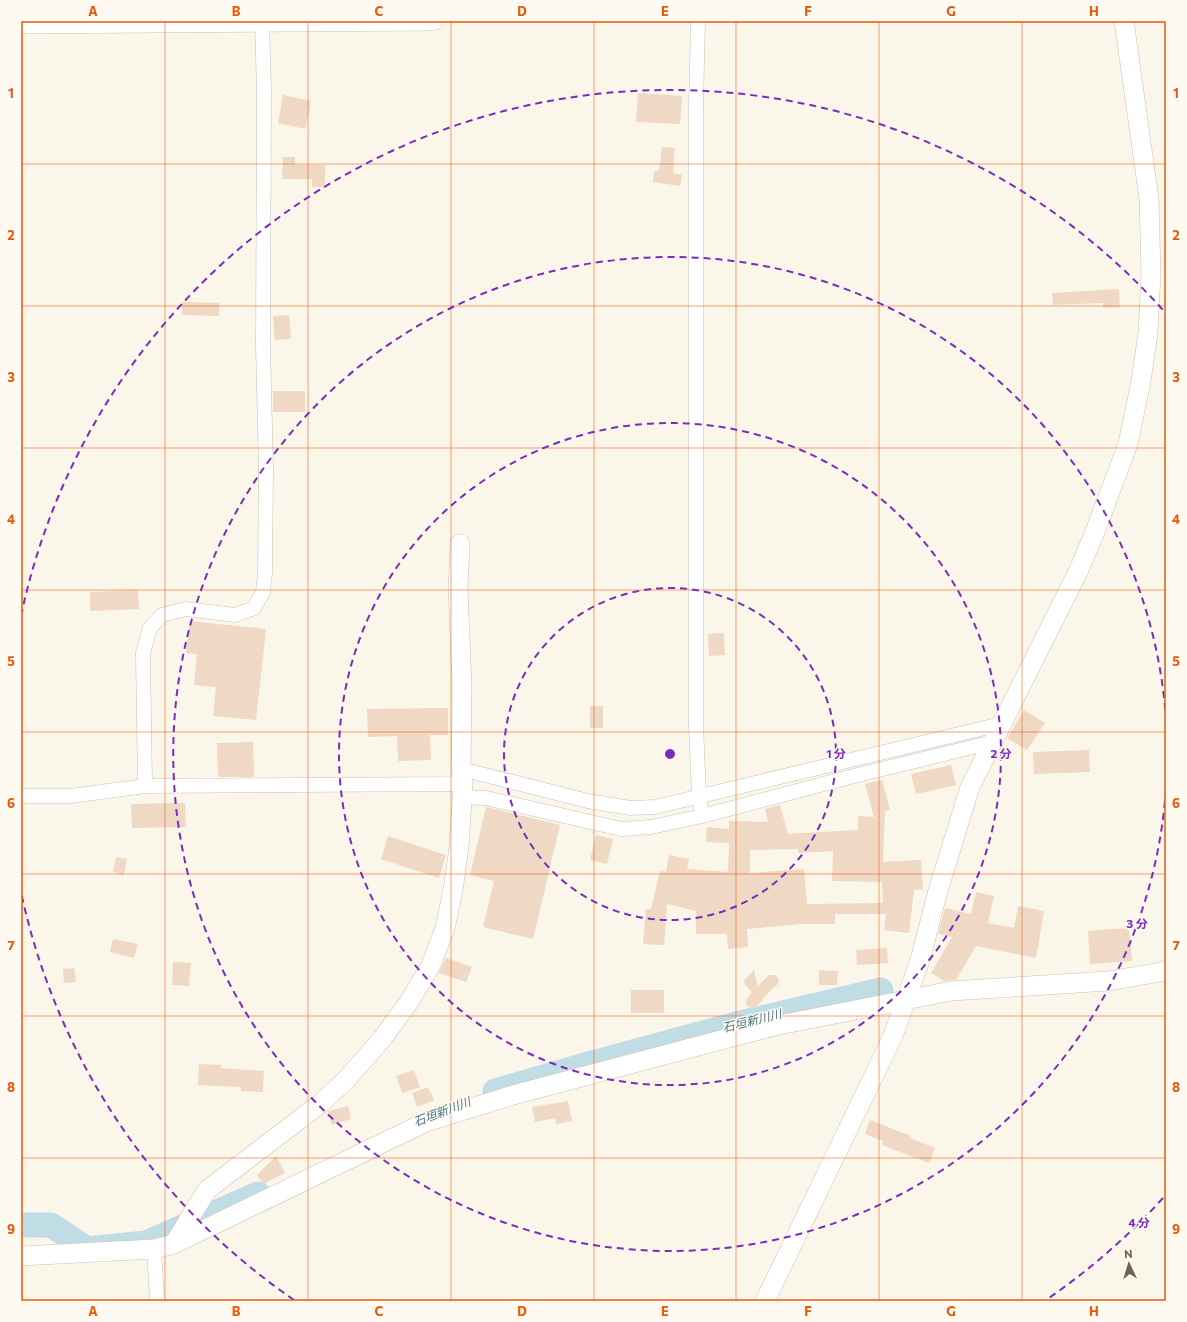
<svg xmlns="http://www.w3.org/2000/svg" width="1187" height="1322" font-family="Commissioner,'Noto Sans JP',sans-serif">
	<rect width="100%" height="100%" fill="#fbf6ea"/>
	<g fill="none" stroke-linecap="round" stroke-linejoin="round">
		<path stroke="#c0dce4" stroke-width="25" d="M 495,1091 L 592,1063 L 740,1023 L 881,990
			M 21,1225 L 51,1225 L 87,1249 L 146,1243 L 258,1194"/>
	</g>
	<path fill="#efd8c4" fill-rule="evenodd" d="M 638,93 L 682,96 L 680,124 L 636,122 Z
		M 283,95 L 311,101 L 305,129 L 278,123 Z
		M 662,147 L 675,148 L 673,173 L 682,175 L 680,186 L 653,182 L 654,171 L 659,171 Z
		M 283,157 L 295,157 L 295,165 L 325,165 L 325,187 L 312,187 L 312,179 L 282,179 Z
		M 1119,289 L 1120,307 L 1103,308 L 1103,303 L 1053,305 L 1052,293 Z
		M 182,302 L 219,303 L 219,316 L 182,315 Z
		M 289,315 L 291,339 L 275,340 L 273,316 Z
		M 273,391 L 305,391 L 305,412 L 273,412 Z
		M 138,590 L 139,609 L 90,611 L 90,592 Z
		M 190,621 L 266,629 L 256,720 L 213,716 L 216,687 L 194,685 L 197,654 L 186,653 Z
		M 724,633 L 725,655 L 709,656 L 708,634 Z
		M 590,706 L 603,706 L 603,728 L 590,728 Z
		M 448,708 L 448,735 L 430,735 L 431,760 L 398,761 L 397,736 L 368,737 L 367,709 Z
		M 1024,710 L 1045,723 L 1027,750 L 1007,738 Z
		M 253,742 L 254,777 L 218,777 L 217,743 Z
		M 1089,750 L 1090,772 L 1034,774 L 1033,752 Z
		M 951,765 L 956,785 L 916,794 L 911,774 Z
		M 882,780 L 890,810 L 885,811 L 883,862 L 921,860 L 923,889 L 914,890 L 909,933 L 884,930 L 886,914 L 835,914 L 835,924 L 800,924 L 747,929 L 748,947 L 728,949 L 727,934 L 696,934 L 696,911 L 667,904 L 664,945 L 643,944 L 646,909 L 651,909 L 660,871 L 666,872 L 669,855 L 689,859 L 687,869 L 728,872 L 729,843 L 706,842 L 707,827 L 729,829 L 729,821 L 768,822 L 765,809 L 780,805 L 788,834 L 858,830 L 858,816 L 874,817 L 865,784 ZM 798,849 L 799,853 L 833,851 L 832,881 L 882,882 L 883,903 L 807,904 L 804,869 L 750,873 L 750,850 Z
		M 185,803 L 186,827 L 132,828 L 131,804 Z
		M 486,807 L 560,825 L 533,939 L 483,927 L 494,881 L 470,875 Z
		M 596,835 L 613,839 L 607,864 L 590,860 Z
		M 388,836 L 446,855 L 439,878 L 381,859 Z
		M 116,857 L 127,859 L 124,875 L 113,872 Z
		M 976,892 L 994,896 L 988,923 L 1014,928 L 1018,906 L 1044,911 L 1036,958 L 976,946 L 956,980 L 944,981 L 931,973 L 952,937 L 938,934 L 945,908 L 971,914 Z
		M 1129,928 L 1132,961 L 1090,964 L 1088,931 Z
		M 113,939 L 138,944 L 134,958 L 110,952 Z
		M 887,948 L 888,963 L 857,965 L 856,950 Z
		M 446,958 L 472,967 L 466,982 L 439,973 Z
		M 173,962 L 191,963 L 189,986 L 172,985 Z
		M 74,968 L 76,982 L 64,983 L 63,969 Z
		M 754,970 L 758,986 L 769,975 L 776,975 L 779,981 L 778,984 L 764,997 L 762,1001 L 753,1009 L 747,1006 L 746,1003 L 746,1000 L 752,992 L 745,985 L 744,982 L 745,979 Z
		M 819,970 L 838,971 L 837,985 L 819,985 Z
		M 631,990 L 664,990 L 664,1013 L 631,1013 Z
		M 199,1064 L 221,1065 L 221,1068 L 264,1071 L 263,1092 L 241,1091 L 241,1087 L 198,1085 Z
		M 414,1070 L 420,1087 L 402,1093 L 396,1076 Z
		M 428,1087 L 434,1100 L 417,1107 L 412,1093 Z
		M 568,1101 L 572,1121 L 556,1124 L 555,1118 L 535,1122 L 532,1107 Z
		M 348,1106 L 351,1119 L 332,1125 L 328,1111 Z
		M 870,1120 L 911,1136 L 910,1138 L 935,1148 L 929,1163 L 882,1145 L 883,1141 L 865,1134 Z
		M 276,1156 L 285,1173 L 263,1184 L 257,1175 Z"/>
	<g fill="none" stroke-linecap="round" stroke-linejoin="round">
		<g stroke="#cdbfb1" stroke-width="15">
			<path id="street" d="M 698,21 L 696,105 L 696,725 L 699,796 L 702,816
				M 461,769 L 588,801 L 630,808 L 655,807 L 1001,724
				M 145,786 L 143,653 L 150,628 L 162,615 L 186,609 L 235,615 L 254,608 L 263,592 L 265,573 L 266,470 L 263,346 L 264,90 L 262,21
				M 21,796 L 71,796 L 145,786 L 463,784
				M 462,797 L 486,798 L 621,829 L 651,827 L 702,816 L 850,777 L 993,742
				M 154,1249 L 157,1301"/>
		</g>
		<g stroke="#cfbfae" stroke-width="20">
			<path id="secondary" d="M 21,24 L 433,21
				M 174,1244 L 207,1190 L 321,1103 L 345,1081 L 382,1039 L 409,1002 L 431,965 L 445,928 L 453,890 L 459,847 L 463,784 L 461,769 L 462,686 L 458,588 L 460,544
				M 21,1256 L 154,1249 L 174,1244 L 426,1122 L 513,1095 L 774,1026 L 951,991 L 1108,981 L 1161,972 L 1166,970
				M 765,1301 L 893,1036 L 921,957 L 937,894 L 970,787 L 1077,574 L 1093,537 L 1128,444 L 1141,381 L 1148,333 L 1151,274 L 1149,199 L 1124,21"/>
		</g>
		<use href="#street" stroke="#fff" stroke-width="14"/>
		<use href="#secondary" stroke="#fff" stroke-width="19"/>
	</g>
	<path fill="none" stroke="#e8590c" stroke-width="1" stroke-opacity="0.55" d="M 165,21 L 165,1301M 308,21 L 308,1301M 451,21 L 451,1301M 594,21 L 594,1301M 736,21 L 736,1301M 879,21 L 879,1301M 1022,21 L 1022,1301M 21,164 L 1166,164M 21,306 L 1166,306M 21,448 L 1166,448M 21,590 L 1166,590M 21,732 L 1166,732M 21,874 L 1166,874M 21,1016 L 1166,1016M 21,1158 L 1166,1158"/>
	<g fill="none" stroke="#7b2cbf" stroke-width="2" stroke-dasharray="7 5">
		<circle cx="670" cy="754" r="166"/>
		<circle cx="670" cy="754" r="331"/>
		<path d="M1166 789A497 497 0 1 1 1166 719"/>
		<path d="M1163 1198A663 663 0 0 1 1046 1300M294 1300A663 663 0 0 1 21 892M21 616A663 663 0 0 1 1163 310"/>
	</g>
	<g text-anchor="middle" stroke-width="3" stroke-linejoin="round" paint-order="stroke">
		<g font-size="12" font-style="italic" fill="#4a7885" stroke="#fef9f1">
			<text transform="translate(752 1021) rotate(-14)" y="4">石垣新川川</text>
			<text transform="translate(442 1112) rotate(-21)" y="4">石垣新川川</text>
		</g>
	</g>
	<circle cx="670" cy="754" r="6" fill="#7b2cbf" stroke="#fef9f1" stroke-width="2"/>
	<g font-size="12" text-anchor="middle" font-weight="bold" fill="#7b2cbf" stroke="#fef9f1" stroke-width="3" stroke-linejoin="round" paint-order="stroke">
		<text x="836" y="758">1 分</text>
		<text x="1001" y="758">2 分</text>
		<text x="1137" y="928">3 分</text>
		<text x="1139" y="1227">4 分</text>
	</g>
	<rect width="1187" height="1322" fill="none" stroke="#fef9f1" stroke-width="44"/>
	<g transform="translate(1129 1264) rotate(356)" stroke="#fef9f1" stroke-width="3" paint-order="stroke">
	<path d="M0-3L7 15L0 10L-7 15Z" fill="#755f4f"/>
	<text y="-6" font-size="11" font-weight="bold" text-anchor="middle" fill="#755f4f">N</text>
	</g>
	<rect x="22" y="22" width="1143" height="1278" fill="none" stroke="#e8590c" stroke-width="1.5"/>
	<g font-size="13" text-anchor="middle" font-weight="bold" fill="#e8590c">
		<text x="93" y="16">A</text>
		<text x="236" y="16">B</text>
		<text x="379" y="16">C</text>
		<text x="522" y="16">D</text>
		<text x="665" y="16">E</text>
		<text x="808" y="16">F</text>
		<text x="951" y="16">G</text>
		<text x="1094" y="16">H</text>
		<text x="11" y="98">1</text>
		<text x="1176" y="98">1</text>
		<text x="11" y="240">2</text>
		<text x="1176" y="240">2</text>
		<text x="11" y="382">3</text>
		<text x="1176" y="382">3</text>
		<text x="11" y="524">4</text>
		<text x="1176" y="524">4</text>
		<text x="11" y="666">5</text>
		<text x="1176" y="666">5</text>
		<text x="11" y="808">6</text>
		<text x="1176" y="808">6</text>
		<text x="11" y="950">7</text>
		<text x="1176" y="950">7</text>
		<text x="11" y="1092">8</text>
		<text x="1176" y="1092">8</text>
		<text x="11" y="1234">9</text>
		<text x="1176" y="1234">9</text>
		<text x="93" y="1316">A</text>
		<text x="236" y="1316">B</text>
		<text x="379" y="1316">C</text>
		<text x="522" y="1316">D</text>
		<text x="665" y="1316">E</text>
		<text x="808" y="1316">F</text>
		<text x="951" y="1316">G</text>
		<text x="1094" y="1316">H</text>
	</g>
</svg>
